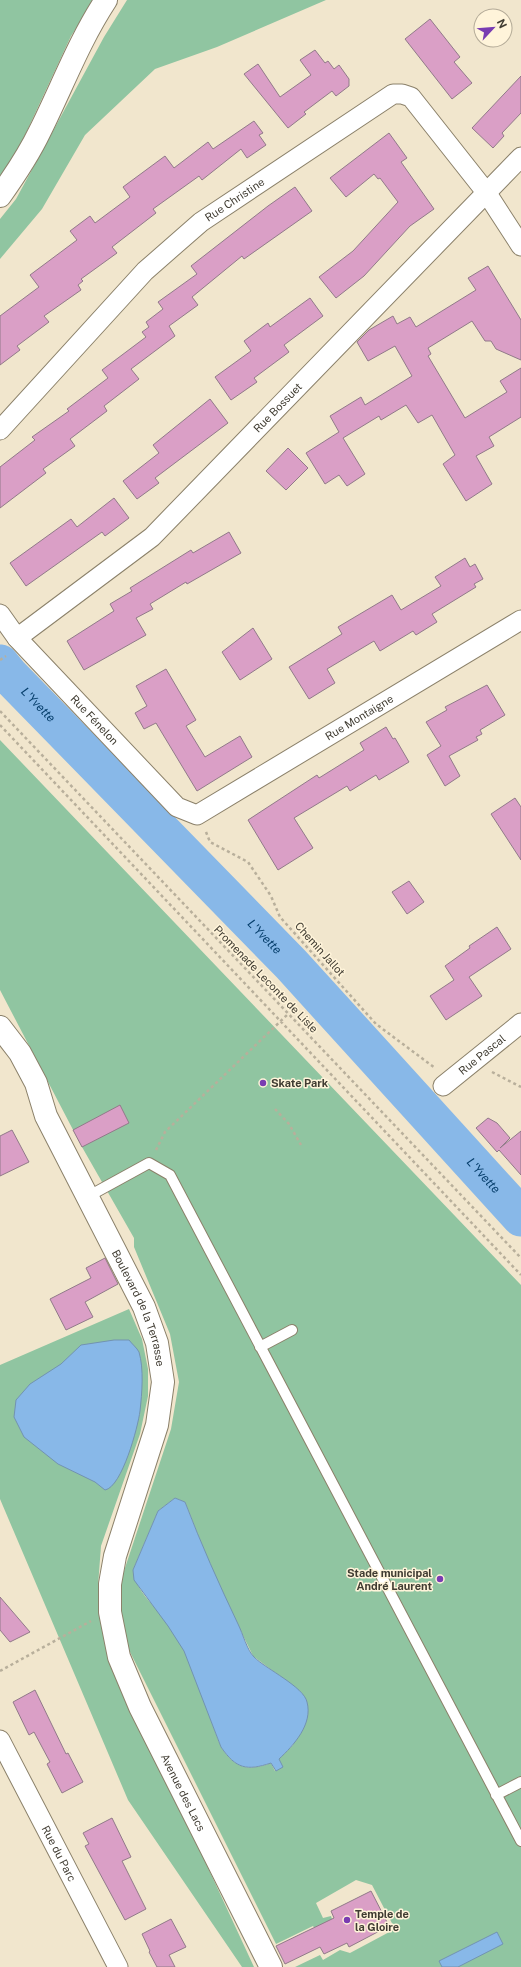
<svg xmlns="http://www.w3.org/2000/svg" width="521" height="1967" font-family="'Public Sans',sans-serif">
	<rect width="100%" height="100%" fill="#f1e6cd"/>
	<path fill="#90c5a1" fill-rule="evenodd" d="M 0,0 L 95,0 L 71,36 L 19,148 L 0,179 Z
		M 127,0 L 326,0 L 217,47 L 155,69 L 85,135 L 42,209 L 0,259 L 0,219 L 16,199 L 104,37 Z
		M 0,740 L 521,1285 L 521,1967 L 295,1967 L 320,1955 L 323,1960 L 340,1950 L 350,1953 L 395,1929 L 372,1885 L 356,1880 L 316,1903 L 323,1918 L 331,1916 L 333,1922 L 316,1930 L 313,1926 L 276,1944 L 128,1648 L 120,1614 L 122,1577 L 171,1429 L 179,1382 L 170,1334 L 134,1247 L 134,1238 L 82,1147 L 0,990 ZM 175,1498 L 185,1502 L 215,1578 L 253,1656 L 302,1693 L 293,1745 L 279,1759 L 275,1771 L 271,1763 C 247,1772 235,1768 221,1747 C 206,1709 190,1651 166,1620 C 154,1606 135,1589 133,1570 L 158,1511 Z
		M 129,1309 L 142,1339 L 148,1369 L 148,1396 L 140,1434 L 101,1546 L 98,1586 L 109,1654 L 254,1967 L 242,1967 L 128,1800 L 0,1499 L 0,1365 Z"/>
	<path fill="#88b8e8" stroke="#7293b1" d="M 114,1340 L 129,1340 C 132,1344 137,1348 139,1352 C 144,1369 142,1393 140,1411 C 138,1427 122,1487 105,1490 L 95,1482 L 58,1464 L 24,1437 L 14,1417 L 16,1400 L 30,1384 L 61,1364 L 81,1345 Z
		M 175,1498 L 185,1502 C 201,1544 219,1584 238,1624 C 243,1634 247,1650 254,1657 C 266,1669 304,1687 307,1702 C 313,1724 294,1745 279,1759 L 283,1767 L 276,1771 L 271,1763 C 247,1771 236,1769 221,1747 L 184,1651 L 168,1626 L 134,1580 L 133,1570 L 158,1511 Z
		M 497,1932 L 503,1944 L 458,1967 L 442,1967 L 439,1961 Z"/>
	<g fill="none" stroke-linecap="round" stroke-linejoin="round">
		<path stroke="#88b8e8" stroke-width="39" id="s1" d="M 0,664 L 9,675 L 291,964 L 521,1217"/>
	</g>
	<path fill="#da9fc6" stroke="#917a89" d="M 430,19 L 460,57 L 454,62 L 472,83 L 452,99 L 405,39 Z
		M 315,50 L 325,63 L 328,61 L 334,69 L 339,65 L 349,79 L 349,86 L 336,96 L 332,91 L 304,112 L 306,114 L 288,128 L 244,74 L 258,64 L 280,97 L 311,75 L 300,60 Z
		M 521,76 L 521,113 L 502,133 L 504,136 L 493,148 L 472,128 Z
		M 254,121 L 263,133 L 259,135 L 266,145 L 247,158 L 241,149 L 202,180 L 199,176 L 153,209 L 156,213 L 112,247 L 117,253 L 81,279 L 83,281 L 78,285 L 81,290 L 44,316 L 49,322 L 17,346 L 20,350 L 0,365 L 0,316 L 39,287 L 30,275 L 77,240 L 70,231 L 90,216 L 95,223 L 130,197 L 123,187 L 165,156 L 174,168 L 208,142 L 213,149 Z
		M 389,133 L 407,158 L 401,162 L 434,209 L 410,226 L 364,276 L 336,298 L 319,277 L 353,251 L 398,202 L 380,178 L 378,179 L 374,174 L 346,197 L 330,178 Z
		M 295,187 L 312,211 L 244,259 L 242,256 L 192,297 L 198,305 L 169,326 L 175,336 L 131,369 L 139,379 L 104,406 L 107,411 L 70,439 L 75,446 L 43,469 L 46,473 L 0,508 L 0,467 L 35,440 L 32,437 L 69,411 L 67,409 L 108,378 L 102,370 L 146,337 L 142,332 L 149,327 L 146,322 L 163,309 L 158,302 L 197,274 L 191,266 L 268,206 Z
		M 488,266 L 521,320 L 521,360 L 496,349 L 491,341 L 485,341 L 472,321 L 428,348 L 431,354 L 428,356 L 465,418 L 507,392 L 500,381 L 521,368 L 521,417 L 489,437 L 494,446 L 476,456 L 492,484 L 466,501 L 443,464 L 455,455 L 432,415 L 418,423 L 406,405 L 381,420 L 379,416 L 343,438 L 365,474 L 347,486 L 339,475 L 325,484 L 306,453 L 339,432 L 330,416 L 361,397 L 365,405 L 412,376 L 395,346 L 368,361 L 357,342 L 369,330 L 393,316 L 397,324 L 410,317 L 416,327 L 476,290 L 468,278 Z
		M 310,298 L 323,316 L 284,345 L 289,352 L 254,378 L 257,382 L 231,400 L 215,377 L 251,351 L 244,341 L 268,323 L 270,327 Z
		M 210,399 L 228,423 L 155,478 L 159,483 L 137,499 L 123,481 L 159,453 L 153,445 Z
		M 288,448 L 308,468 L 286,490 L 266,471 Z
		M 114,498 L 129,518 L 105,536 L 102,532 L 26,586 L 10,563 L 71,519 L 77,527 Z
		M 229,532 L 241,553 L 187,584 L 186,582 L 150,604 L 153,609 L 136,618 L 146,635 L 84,670 L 67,641 L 114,611 L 110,604 L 132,591 L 130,588 L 191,550 L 193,553 Z
		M 465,558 L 470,567 L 475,564 L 483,579 L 474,584 L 476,587 L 432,614 L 437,622 L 416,635 L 413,631 L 380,651 L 374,641 L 327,669 L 335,683 L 309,699 L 289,667 L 342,634 L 338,627 L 392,595 L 401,610 L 441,586 L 435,577 Z
		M 253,628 L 272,659 L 240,680 L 222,652 Z
		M 166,669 L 196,720 L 186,726 L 205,757 L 240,736 L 252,757 L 197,791 L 156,723 L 144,729 L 135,713 L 147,706 L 136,686 Z
		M 487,685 L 505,715 L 480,730 L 482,734 L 476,737 L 478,740 L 449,756 L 460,776 L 445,786 L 427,755 L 441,746 L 426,722 L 447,710 L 445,707 Z
		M 386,727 L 393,739 L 395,738 L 409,762 L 379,780 L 376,775 L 350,791 L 347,786 L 294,818 L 313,848 L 278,870 L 248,820 L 317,775 L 319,778 L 364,750 L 360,743 Z
		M 515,798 L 521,807 L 521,860 L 491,814 Z
		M 409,881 L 424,902 L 407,914 L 392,892 Z
		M 497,927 L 511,949 L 469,977 L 482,996 L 446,1020 L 430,996 L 454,980 L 445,966 L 470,948 L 469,946 Z
		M 120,1105 L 129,1123 L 82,1147 L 73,1130 Z
		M 488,1118 L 497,1123 L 510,1138 L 500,1148 L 521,1131 L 521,1175 L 499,1150 L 497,1152 L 476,1128 Z
		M 12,1130 L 29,1162 L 0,1176 L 0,1136 Z
		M 105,1258 L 118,1284 L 85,1302 L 93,1317 L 66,1330 L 50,1299 L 91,1278 L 86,1268 Z
		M 0,1597 L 30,1632 L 10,1642 L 0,1630 Z
		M 35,1690 L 66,1754 L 68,1753 L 83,1782 L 62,1793 L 47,1764 L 50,1762 L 34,1732 L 29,1735 L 13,1702 Z
		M 112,1818 L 131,1857 L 122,1861 L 146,1909 L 125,1920 L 85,1846 L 89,1844 L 83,1833 Z
		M 371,1891 L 389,1926 L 349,1947 L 347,1943 L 324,1954 L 320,1947 L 285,1964 L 276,1946 L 334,1918 L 331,1911 Z
		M 171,1919 L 186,1947 L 169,1955 L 175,1967 L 157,1967 L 149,1952 L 150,1951 L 142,1934 Z"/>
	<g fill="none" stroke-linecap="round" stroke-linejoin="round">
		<g stroke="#8b816a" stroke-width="12">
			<path id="service" d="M 87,1197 L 149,1163 L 170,1175 L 521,1841
				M 260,1347 L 292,1330
				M 496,1795 L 521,1782"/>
		</g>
		<g stroke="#8b816a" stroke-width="21">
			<g id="minor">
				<path id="s2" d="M 0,430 L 145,271 L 201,222 L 393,94 L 402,94 L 411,97 L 486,192 L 521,246"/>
				<path id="s3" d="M 0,614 L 17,638 L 177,807 L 197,815 L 521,620"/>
				<path id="s4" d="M 17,638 L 152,537 L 521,157"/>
				<path id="s5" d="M 443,1086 L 521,1023"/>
				<path id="s6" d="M 0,1740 L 118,1967"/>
			</g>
		</g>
		<g stroke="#8b816a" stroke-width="24">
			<g id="tertiary">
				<path id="s7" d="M 0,1027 L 20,1053 L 36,1083 L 46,1116 L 144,1307 L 157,1343 L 163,1382 L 157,1425 L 115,1556 L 110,1584 L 110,1612 L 119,1657 L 140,1707 L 271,1967"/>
			</g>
		</g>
		<g stroke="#8b816a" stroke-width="24">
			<path id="trunk" d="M 0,196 C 15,175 29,154 40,131 C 62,87 79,41 106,0"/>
		</g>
		<path stroke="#b8af9b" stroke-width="2.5" stroke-dasharray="3 3" stroke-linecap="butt" d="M 0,660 L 6,656
			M 0,711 L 521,1258
			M 0,725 L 521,1275
			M 206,832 L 210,842 L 248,862 L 271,896 L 280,917 L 376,1024 L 435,1068
			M 492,1072 L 521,1087
			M 275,1109 L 289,1124 L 301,1145
			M 156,1150 L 165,1132 L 288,1014
			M 0,1671 L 91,1621"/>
		<use href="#service" stroke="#fff" stroke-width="10"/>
		<use href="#minor" stroke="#fff" stroke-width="19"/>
		<use href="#tertiary" stroke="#fff" stroke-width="22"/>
		<use href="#trunk" stroke="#fff" stroke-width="22"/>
	</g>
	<g fill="#793cb2" stroke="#fff4da" stroke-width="1.5">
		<circle cx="263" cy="1083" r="4"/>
		<circle cx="440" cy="1579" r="4"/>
		<circle cx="347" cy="1920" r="4"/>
	</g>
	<g text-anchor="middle" stroke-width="3" stroke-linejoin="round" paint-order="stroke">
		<g font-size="11" fill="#403c32" stroke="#fff4da">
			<text dy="4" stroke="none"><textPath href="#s2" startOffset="330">Rue Christine</textPath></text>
			<text dy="4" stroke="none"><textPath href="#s4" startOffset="349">Rue Bossuet</textPath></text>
			<text dy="4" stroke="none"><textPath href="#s3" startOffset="473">Rue Montaigne</textPath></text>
			<text dy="4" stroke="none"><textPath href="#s3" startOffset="142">Rue Fénelon</textPath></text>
			<text transform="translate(320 949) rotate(48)" y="4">Chemin Jallot</text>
			<text transform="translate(266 979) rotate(46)" y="4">Promenade Leconte de Lisle</text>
			<text dy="4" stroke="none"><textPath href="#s5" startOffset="50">Rue Pascal</textPath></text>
			<text dy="4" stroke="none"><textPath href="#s7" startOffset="315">Boulevard de la Terrasse</textPath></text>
			<text dy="4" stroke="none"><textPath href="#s7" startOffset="827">Avenue des Lacs</textPath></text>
			<text dy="4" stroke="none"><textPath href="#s6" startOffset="128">Rue du Parc</textPath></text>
		</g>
		<g font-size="11" font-weight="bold" fill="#403c32" stroke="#fff4da" text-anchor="start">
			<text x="271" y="1087">Skate Park</text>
			<text x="432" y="1577" text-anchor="end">Stade municipal<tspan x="432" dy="13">André Laurent</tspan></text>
			<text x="355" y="1918">Temple de<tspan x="355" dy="13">la Gloire</tspan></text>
		</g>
		<g font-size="12" font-style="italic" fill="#063e6b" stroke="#fff4da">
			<text dy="4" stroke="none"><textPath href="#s1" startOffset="56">L'Yvette</textPath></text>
			<text dy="4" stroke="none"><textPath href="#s1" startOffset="380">L'Yvette</textPath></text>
			<text dy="4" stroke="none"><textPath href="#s1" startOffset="704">L'Yvette</textPath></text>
		</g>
	</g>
	<g transform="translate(493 28) rotate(64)"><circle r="19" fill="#fff4da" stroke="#b3aa97"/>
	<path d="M0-3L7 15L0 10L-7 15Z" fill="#793cb2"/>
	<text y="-6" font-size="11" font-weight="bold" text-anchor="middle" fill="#403c32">N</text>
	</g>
</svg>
